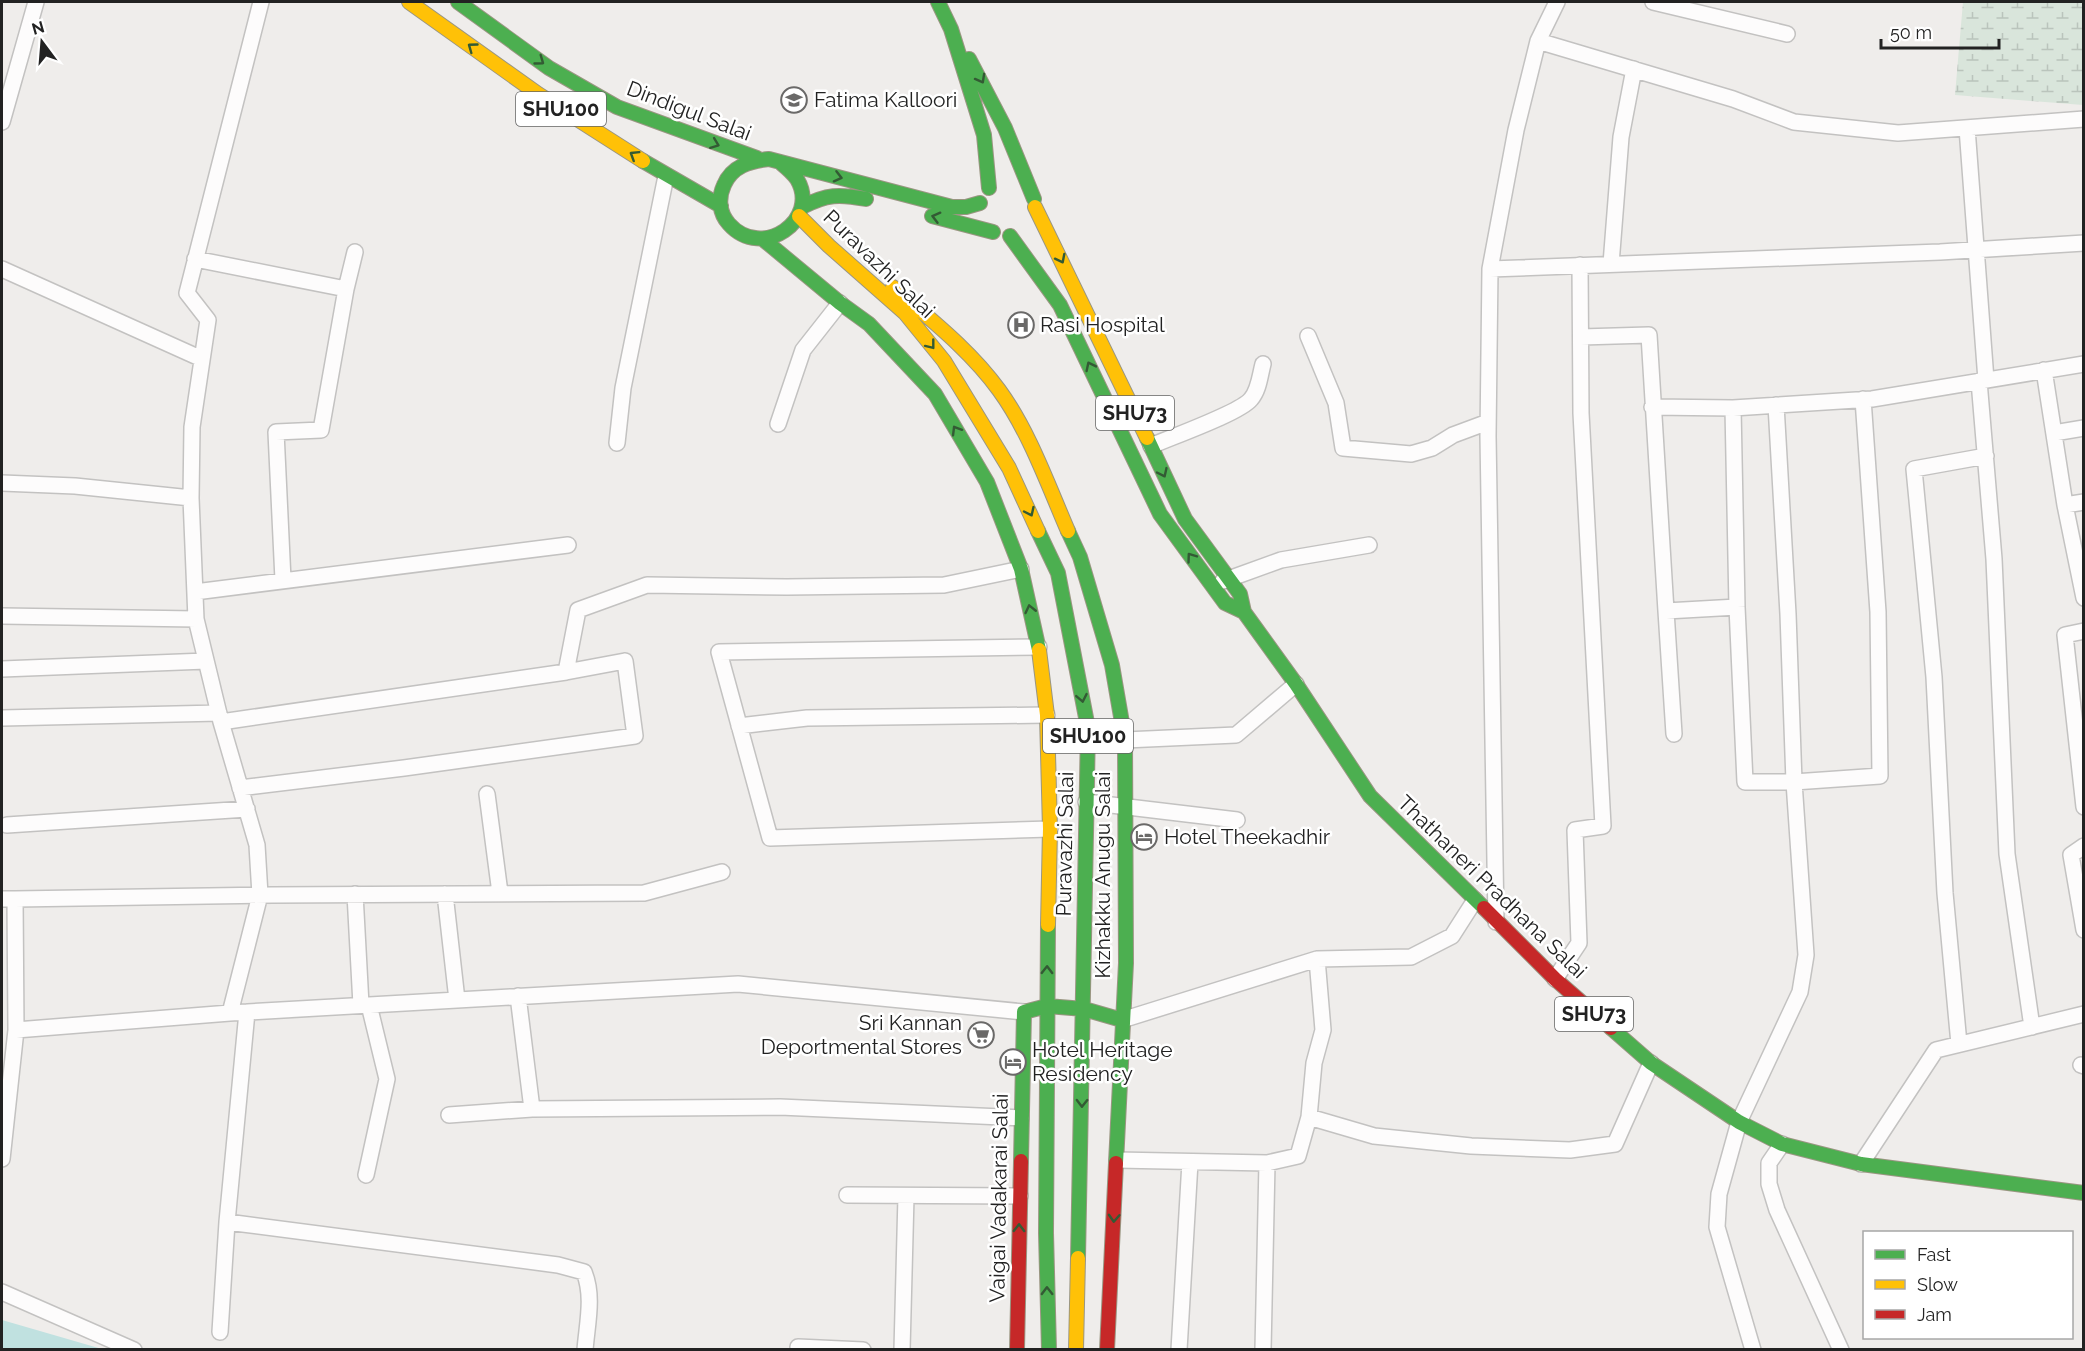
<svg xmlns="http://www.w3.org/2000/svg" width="2085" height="1351" font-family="Raleway,sans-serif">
	<defs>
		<pattern id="wetland-marsh" width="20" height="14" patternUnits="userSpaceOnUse" patternTransform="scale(1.5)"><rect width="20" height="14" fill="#d9e5db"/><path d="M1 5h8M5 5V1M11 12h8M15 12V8" fill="none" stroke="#bac4bc"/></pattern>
	</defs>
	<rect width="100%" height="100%" fill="#efedeb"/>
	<path fill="url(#wetland-marsh)" d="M 1963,2 L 2083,2 L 2083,105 L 1955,95 Z"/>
	<path fill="#c0e1e0" d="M 2,1320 L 102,1349 L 2,1349 Z"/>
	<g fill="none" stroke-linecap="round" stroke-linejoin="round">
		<g stroke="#c3c2c1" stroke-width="18">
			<path id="street" d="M 1653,2 L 1787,34
				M 1538,41 L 1733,99 L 1794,122 L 1898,133 L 2084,119
				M 2,122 L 36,2
				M 1967,128 L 1986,380
				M 195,259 L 346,289 L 355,252
				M 1611,264 L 1621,137 L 1634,69
				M 2,269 L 202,359
				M 1490,269 L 1940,252 L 2084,243
				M 1308,336 L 1336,403 L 1343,448 L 1411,454 L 1432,448 L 1453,435 L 1488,422
				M 1581,337 L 1649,335 L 1666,611 L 1737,607
				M 2044,370 L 2065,505 L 2084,598
				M 1979,381 L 1994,559 L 2007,854 L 2032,1027
				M 1652,407 L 1733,408 L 1872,399 L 2084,364
				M 1733,408 L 1737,607 L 1745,782 L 1794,782 L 1880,776 L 1878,612 L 1863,399
				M 778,424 L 803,350 L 840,303
				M 2054,433 L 2084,428
				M 617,443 L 623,388 L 666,176
				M 1151,446 C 1171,437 1240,413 1251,399 C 1259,390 1260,375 1263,364
				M 2,483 L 75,486 L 191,498 L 196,619 L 221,722 L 566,672 L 578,610 L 647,585 L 787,587 L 944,585 L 1021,569
				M 191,498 L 192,427 L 208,320 L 187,293 L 261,2
				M 2065,505 L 2084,502
				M 283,580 L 276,432 L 321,430 L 346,289
				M 1223,581 L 1281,560 L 1369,545
				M 195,592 L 568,545
				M 1666,611 L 1674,734
				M 2,616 L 196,619
				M 2084,631 L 2065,635 L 2084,807
				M 1039,647 L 719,652 L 770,838 L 1050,829
				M 2,669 L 206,661
				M 2,718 L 219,713
				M 221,722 L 257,845 L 260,895 L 230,1013
				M 739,726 L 807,718 L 1047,715
				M 1125,740 L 1236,735 L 1296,684
				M 240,788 L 404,768 L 635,736 L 625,661 L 566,672
				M 487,794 L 500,893
				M 1086,802 L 1237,820
				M 7,825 L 247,809
				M 2084,846 L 2071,855 L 2084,930
				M 355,894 L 361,1005
				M 445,894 L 457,1000
				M 2,899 L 15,899 L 16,1030 L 230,1013 L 738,984 L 1024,1012
				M 15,899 L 273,895 L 644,893 L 722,872
				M 1496,922 L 1488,436 L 1490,269 L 1516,130 L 1538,41 L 1557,2
				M 1555,979 L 1579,943 L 1575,830 L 1603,826 L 1581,413 L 1580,265
				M 518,996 L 532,1109
				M 1122,1020 L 1317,959 L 1411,957 L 1452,936 L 1475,900
				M 1959,1044 L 1945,893 L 1934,677 L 1914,469 L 1986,456
				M 2081,1065 L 2084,1066
				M 449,1115 L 532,1109 L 780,1107 L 1021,1118
				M 1309,1117 L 1374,1136 L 1471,1146 L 1570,1150 L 1615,1144 L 1651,1063
				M 1782,1144 L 1769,1163 L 1769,1184 L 1777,1210 L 1841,1350
				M 2,1159 L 16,1030
				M 1117,1160 L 1267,1163 L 1298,1156 L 1309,1117 L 1314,1063 L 1323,1030 L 1317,959
				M 1861,1164 L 1936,1050 L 2084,1014
				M 366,1175 L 387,1079 L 369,1005
				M 847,1195 L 1020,1196
				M 227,1222 L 558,1265 L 584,1272 C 594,1296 587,1324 585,1350
				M 2,1292 L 134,1350
				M 220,1332 L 227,1222 L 247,1012
				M 798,1347 L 863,1350
				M 902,1350 L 906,1196
				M 1179,1350 L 1190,1162
				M 1263,1350 L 1267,1163
				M 1753,1350 L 1717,1227 L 1719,1194 L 1739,1122 L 1800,992 L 1806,955 L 1794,782 L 1788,614 L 1776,405"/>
		</g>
		<g stroke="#9a9682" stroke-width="16">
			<path id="fast" d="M 458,2 L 549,68 L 617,107 L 757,158
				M 938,2 L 951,29 L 984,135 L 989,188
				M 969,59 L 1005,128 L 1034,199
				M 643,161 L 721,206
				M 781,163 C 787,168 793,173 797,179 C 821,220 762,261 729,224 C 719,213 718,198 724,185 C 732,166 750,161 769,159 L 952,207 L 966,207 L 980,203
				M 802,207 C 827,194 839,194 866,199
				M 932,216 L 993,232
				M 1010,236 L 1060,305 L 1160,514 L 1225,603 L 1244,612
				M 764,240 L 840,303 L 869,324 L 935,394 L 987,482 L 1021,569 L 1039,650
				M 1147,438 L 1185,519 L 1240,594 L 1244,612 L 1296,684 L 1370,796 L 1484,908
				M 1038,531 L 1058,573 L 1088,728 L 1078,1258
				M 1068,531 L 1080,557 L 1112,665 L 1125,740 L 1126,963 L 1116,1163
				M 1048,925 L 1046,1233 L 1049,1350
				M 1611,1028 L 1651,1063 L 1739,1122 L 1782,1144 L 1861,1164 L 2084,1193
				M 1021,1161 L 1024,1012 L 1047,1006 L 1084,1009 L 1122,1020"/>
		</g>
		<g stroke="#9a9682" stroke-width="16">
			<path id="slow" d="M 409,2 L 538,94 L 643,161
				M 1035,207 L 1147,438
				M 799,216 L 829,246 L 905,313 L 944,361 L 1009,468 L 1038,531
				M 893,287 C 930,319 970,350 999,390 C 1029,431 1048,485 1068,531
				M 1039,650 L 1047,715 L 1050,829 L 1048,925
				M 1076,1350 L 1078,1258"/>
		</g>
		<g stroke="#9a9682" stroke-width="16">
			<path id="jam" d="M 1484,908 L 1555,979 L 1611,1028
				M 1017,1350 L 1021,1161
				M 1107,1350 L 1116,1163"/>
		</g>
		<use href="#street" stroke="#fdfcfc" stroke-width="15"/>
		<use href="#fast" stroke="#4caf50" stroke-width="14"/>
		<use href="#slow" stroke="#ffc107" stroke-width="14"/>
		<use href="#jam" stroke="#c62828" stroke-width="14"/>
	</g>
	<defs><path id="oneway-chevron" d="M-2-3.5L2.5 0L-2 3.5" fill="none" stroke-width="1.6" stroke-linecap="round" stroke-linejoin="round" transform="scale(1.5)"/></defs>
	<g stroke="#335a34">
		<use href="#oneway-chevron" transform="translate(472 47) rotate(-144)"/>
		<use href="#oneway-chevron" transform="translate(540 61) rotate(36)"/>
		<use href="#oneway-chevron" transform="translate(981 79) rotate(61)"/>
		<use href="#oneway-chevron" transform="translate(715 144) rotate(21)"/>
		<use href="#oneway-chevron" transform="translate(634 155) rotate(-148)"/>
		<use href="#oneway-chevron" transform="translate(838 177) rotate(14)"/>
		<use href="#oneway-chevron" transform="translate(936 217) rotate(-165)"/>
		<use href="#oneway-chevron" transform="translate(1061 259) rotate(63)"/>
		<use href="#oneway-chevron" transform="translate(931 345) rotate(52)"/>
		<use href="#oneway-chevron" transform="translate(1090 366) rotate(-116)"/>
		<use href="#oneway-chevron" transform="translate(956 430) rotate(-121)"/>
		<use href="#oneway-chevron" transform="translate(1163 473) rotate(65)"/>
		<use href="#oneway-chevron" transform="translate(1030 512) rotate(65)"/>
		<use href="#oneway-chevron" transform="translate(1191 557) rotate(-126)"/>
		<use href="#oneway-chevron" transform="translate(1030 609) rotate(-103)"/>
		<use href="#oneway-chevron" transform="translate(1082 698) rotate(79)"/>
		<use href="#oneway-chevron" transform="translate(1047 970) rotate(-89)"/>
		<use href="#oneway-chevron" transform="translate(1082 1103) rotate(91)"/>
		<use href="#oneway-chevron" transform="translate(1114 1218) rotate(93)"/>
		<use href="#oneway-chevron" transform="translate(1019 1228) rotate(-89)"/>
		<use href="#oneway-chevron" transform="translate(1047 1291) rotate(-91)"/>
	</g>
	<defs>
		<g id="university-ring" transform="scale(1.35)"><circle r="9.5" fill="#fff" stroke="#6a6968" stroke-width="1.5"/><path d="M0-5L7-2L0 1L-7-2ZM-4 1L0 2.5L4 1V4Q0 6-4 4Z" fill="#6a6968"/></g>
		<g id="hospital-ring" transform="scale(1.35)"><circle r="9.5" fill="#fff" stroke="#6a6968" stroke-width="1.5"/><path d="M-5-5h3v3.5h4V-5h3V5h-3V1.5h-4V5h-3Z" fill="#6a6968"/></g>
		<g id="hotel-ring" transform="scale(1.35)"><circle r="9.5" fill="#fff" stroke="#6a6968" stroke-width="1.5"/><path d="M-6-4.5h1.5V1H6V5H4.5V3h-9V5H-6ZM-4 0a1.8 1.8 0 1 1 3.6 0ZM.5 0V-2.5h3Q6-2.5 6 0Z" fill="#6a6968"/></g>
		<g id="supermarket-ring" transform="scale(1.35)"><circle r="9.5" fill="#fff" stroke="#6a6968" stroke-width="1.5"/><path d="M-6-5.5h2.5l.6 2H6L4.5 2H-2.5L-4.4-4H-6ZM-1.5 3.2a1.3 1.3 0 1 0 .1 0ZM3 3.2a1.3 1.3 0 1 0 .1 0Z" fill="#6a6968"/></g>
	</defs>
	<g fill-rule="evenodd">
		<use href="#university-ring" x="794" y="100"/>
		<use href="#hospital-ring" x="1021" y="325"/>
		<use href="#hotel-ring" x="1144" y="837"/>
		<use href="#supermarket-ring" x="981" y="1035"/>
		<use href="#hotel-ring" x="1013" y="1062"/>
	</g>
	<g text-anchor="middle" stroke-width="5" stroke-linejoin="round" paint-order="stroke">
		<g fill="#fff" stroke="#646464" stroke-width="1.5">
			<rect x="516" y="92" width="90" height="34" rx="4.5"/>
			<rect x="1096" y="396" width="78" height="34" rx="4.5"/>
			<rect x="1043" y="719" width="90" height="34" rx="4.5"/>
			<rect x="1555" y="997" width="78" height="34" rx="4.5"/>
		</g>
		<g font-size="20" font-weight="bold" fill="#222">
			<text x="561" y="116">SHU100</text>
			<text x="1135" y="420">SHU73</text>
			<text x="1088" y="743">SHU100</text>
			<text x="1594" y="1021">SHU73</text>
		</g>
		<g font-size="21" fill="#222" stroke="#fff" text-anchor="start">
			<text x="814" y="107">Fatima Kalloori</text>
			<text x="1040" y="332">Rasi Hospital</text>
			<text x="1164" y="844">Hotel Theekadhir</text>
			<text x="962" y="1030" text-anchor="end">Sri Kannan<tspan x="962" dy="24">Deportmental Stores</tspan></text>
			<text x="1032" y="1057">Hotel Heritage<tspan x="1032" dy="24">Residency</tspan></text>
		</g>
		<g font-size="21" fill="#222" stroke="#fff">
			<text transform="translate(689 111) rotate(21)" y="7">Dindigul Salai</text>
			<text transform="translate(879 264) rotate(44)" y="7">Puravazhi Salai</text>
			<text transform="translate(1065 844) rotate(-89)" y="7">Puravazhi Salai</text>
			<text transform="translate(1103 875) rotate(-90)" y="7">Kizhakku Anugu Salai</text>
			<text transform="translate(1492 887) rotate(44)" y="7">Thathaneri Pradhana Salai</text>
			<text transform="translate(999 1198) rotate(-89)" y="7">Vaigai Vadakarai Salai</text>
		</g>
	</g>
	<rect width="2085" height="1351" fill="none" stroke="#222222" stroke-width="6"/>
	<rect x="1863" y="1231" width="210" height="108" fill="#ffffff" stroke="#a7a7a7" stroke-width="1.5"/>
	<rect x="1875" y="1250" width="30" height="9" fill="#4caf50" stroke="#a7a7a7" stroke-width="1.5"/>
	<text x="1917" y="1261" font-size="18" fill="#222222">Fast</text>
	<rect x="1875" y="1280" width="30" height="9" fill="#ffc107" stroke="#a7a7a7" stroke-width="1.5"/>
	<text x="1917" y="1291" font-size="18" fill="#222222">Slow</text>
	<rect x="1875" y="1310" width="30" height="9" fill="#c62828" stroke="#a7a7a7" stroke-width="1.5"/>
	<text x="1917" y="1321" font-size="18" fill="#222222">Jam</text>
	<g transform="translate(42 42) rotate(344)" stroke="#ffffff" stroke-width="4.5" paint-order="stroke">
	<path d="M0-4.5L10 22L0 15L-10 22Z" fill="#222222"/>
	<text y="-9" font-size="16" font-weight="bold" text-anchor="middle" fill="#222222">N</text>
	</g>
	<path d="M1881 39v9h118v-9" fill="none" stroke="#222222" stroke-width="3"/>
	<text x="1890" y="39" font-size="18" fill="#222222" stroke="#ffffff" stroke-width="4.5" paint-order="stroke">50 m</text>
</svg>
